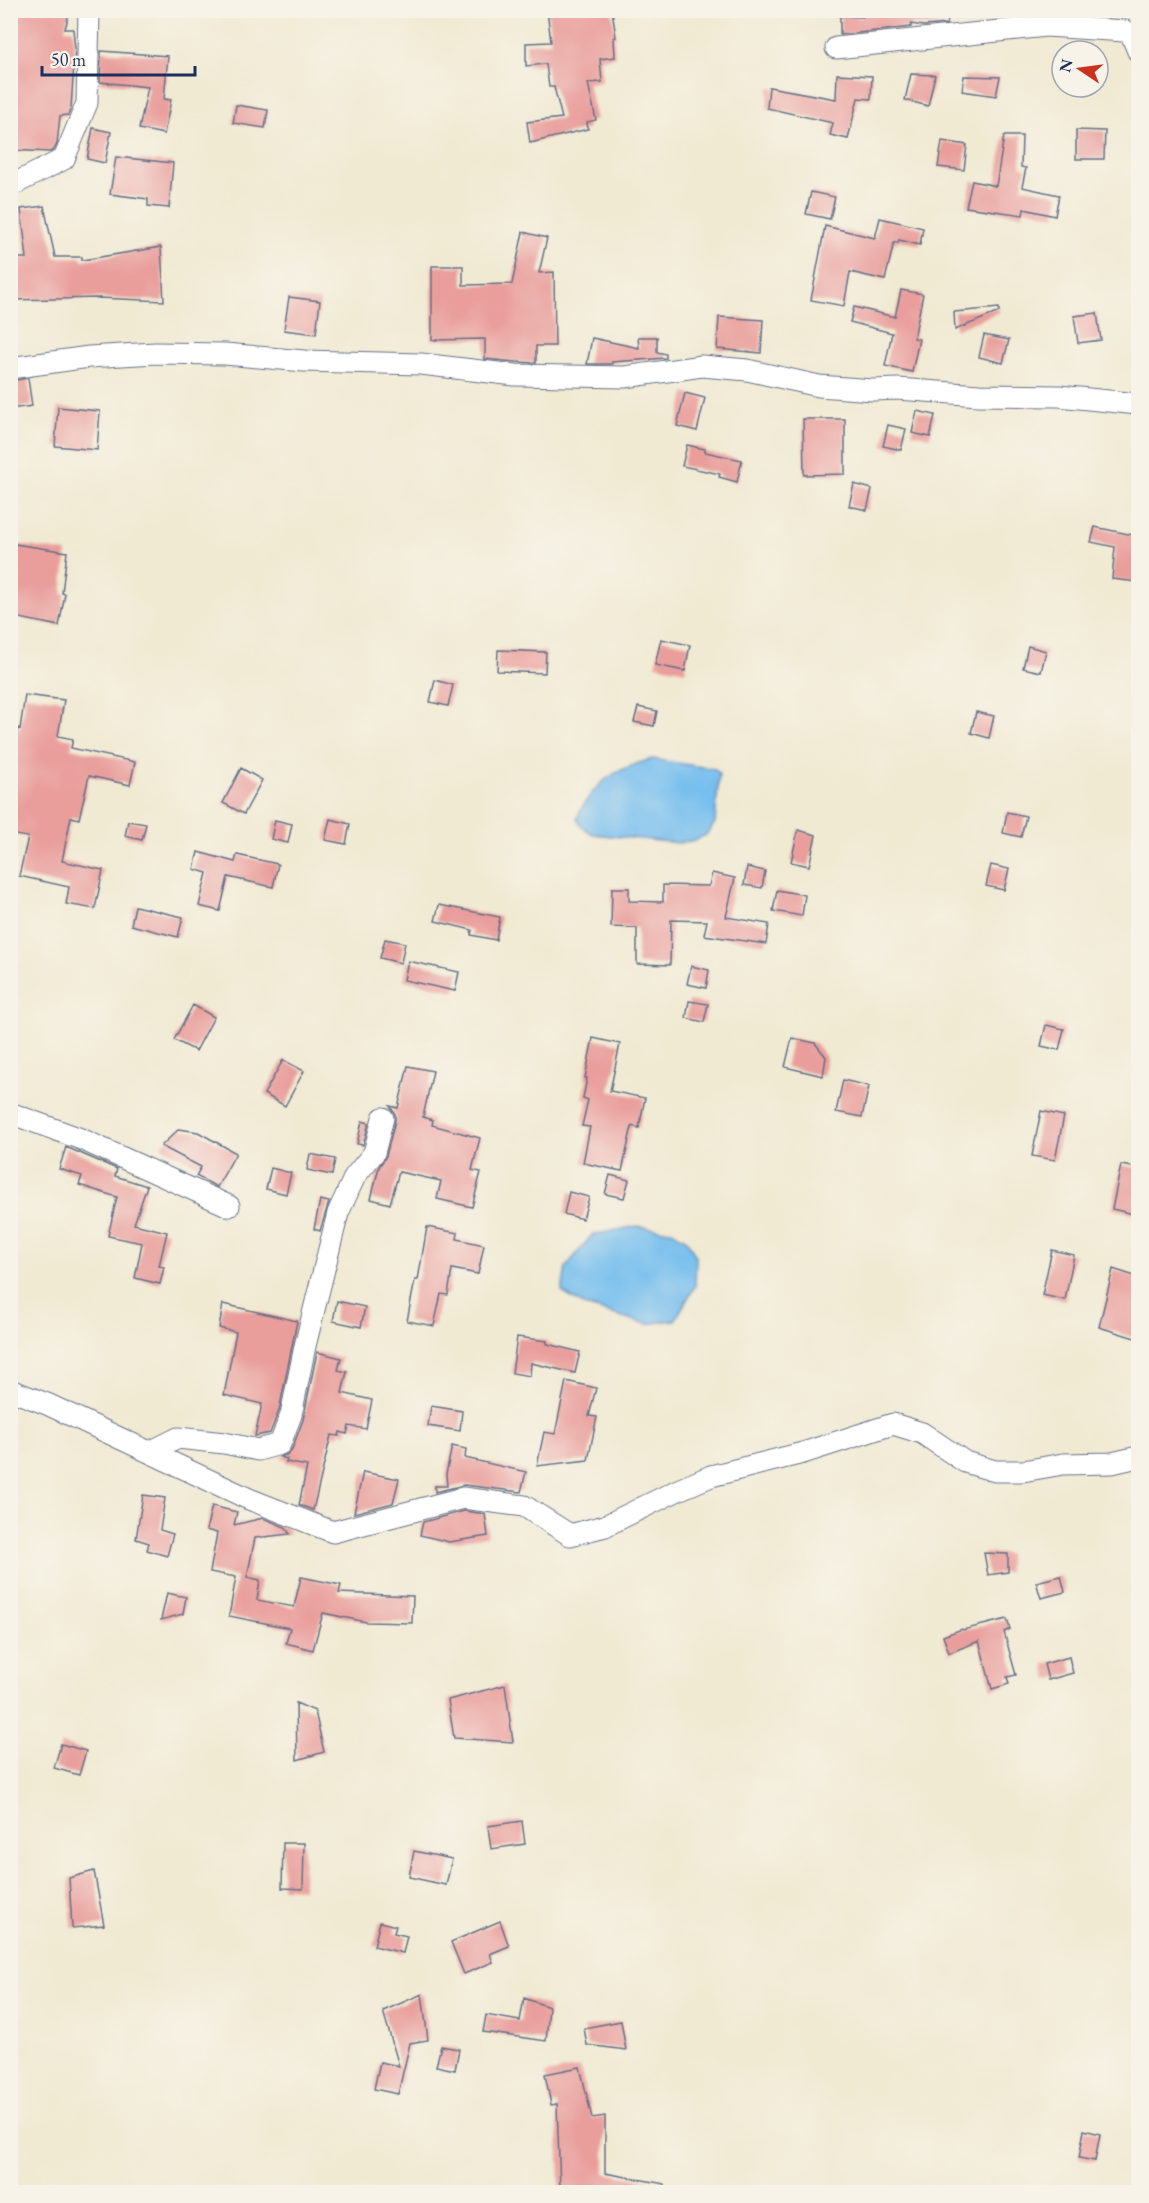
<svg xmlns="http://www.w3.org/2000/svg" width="1149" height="2203" font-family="'EB Garamond',serif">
	<rect width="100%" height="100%" fill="#f7f3e8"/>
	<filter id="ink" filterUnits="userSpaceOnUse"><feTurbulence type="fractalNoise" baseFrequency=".0167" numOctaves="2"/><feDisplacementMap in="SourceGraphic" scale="12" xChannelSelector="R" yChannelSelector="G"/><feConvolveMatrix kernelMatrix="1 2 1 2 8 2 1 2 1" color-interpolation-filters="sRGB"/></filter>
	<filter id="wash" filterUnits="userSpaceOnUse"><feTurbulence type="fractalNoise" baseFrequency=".008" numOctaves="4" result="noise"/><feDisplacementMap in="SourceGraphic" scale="24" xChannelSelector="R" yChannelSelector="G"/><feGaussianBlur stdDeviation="1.35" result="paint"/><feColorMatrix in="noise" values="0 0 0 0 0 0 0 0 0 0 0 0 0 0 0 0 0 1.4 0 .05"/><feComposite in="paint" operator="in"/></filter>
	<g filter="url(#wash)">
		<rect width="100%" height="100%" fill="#f0ead3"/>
		<path fill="#75beee" stroke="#4876a6" stroke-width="1.5" d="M 652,759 L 709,768 L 715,769 L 719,774 L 715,823 L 706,835 L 696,840 L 678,843 L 593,834 L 582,827 L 577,818 C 593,782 615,769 652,759 Z
			M 637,1226 L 672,1231 L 687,1240 L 696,1257 L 695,1286 L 675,1320 L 647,1324 L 585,1306 L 562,1292 L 566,1267 L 592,1235 Z"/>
		<g id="blocks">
			<path fill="#e99e9b" d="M 10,10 L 70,10 L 65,29 L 73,29 L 75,49 L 71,108 L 68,115 L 60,116 L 57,144 L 54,150 L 50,152 L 10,150 Z
				M 547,10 L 612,10 L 616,37 L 614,38 L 615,57 L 600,59 L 602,82 L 588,83 L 596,120 L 587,122 L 588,129 L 530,143 L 527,122 L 562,118 L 554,87 L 549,87 L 546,64 L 526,66 L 526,43 L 551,42 Z
				M 864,10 L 885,12 L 885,10 L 950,10 L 947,24 L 924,26 L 911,24 L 911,27 L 840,35 L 840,16 L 863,17 Z
				M 101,51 L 168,56 L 164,99 L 171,100 L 164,134 L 139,129 L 148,87 L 100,82 Z
				M 837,74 L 872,76 L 871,99 L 858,98 L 848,139 L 830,135 L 833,123 L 767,108 L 769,87 L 836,99 Z
				M 911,74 L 935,75 L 928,106 L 905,100 Z
				M 964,76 L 1000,77 L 996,96 L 962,91 Z
				M 236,105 L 268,110 L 265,128 L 233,123 Z
				M 93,128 L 111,132 L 105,163 L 87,159 Z
				M 1076,130 L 1105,131 L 1104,159 L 1076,159 Z
				M 1004,136 L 1022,136 L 1021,167 L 1026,168 L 1022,187 L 1059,195 L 1055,216 L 1024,209 L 1023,215 L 966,207 L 972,181 L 996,186 Z
				M 942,141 L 967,145 L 964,170 L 938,167 Z
				M 116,157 L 173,163 L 169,208 L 148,206 L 148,199 L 110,194 Z
				M 811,192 L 835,197 L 830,219 L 806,214 Z
				M 44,206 L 55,257 L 82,257 L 82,260 L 161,247 L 164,301 L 99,298 L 10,300 L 10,258 L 27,258 L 21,209 Z
				M 880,218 L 923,228 L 920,245 L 899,240 L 898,243 L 894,242 L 885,280 L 850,272 L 844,306 L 811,300 L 825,226 L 875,238 Z
				M 523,232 L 547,238 L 539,273 L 554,272 L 555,346 L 536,346 L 536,363 L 516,362 L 485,359 L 485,339 L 432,340 L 432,266 L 463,266 L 463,285 L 512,284 Z
				M 901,290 L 923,294 L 914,338 L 919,339 L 912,372 L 885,366 L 892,333 L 850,322 L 854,307 L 895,317 Z
				M 289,297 L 320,301 L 316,334 L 284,330 Z
				M 999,308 L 999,312 L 955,330 L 954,312 Z
				M 1097,313 L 1101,340 L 1078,343 L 1074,316 Z
				M 719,317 L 763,320 L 761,353 L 717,349 Z
				M 984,335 L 1009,340 L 1003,363 L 979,357 Z
				M 638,337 L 657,337 L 657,352 L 666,354 L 666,358 L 612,362 L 612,364 L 587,364 L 592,338 L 639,348 Z
				M 28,378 L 32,406 L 10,409 L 10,381 Z
				M 685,393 L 705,398 L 697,431 L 677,426 Z
				M 58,407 L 100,411 L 97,450 L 55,446 Z
				M 917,411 L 935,415 L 930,437 L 912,433 Z
				M 803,419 L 845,419 L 845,474 L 804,475 Z
				M 888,425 L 906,429 L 901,450 L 883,446 Z
				M 687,445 L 705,449 L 705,452 L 742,460 L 737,482 L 719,477 L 720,474 L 682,466 Z
				M 854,484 L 872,489 L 867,510 L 849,506 Z
				M 1095,527 L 1138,536 L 1138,582 L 1112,579 L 1115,547 L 1091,542 Z
				M 15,544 L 67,552 L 62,593 L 65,594 L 59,626 L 10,616 L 10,577 Z
				M 661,639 L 690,645 L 685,671 L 655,665 Z
				M 1028,646 L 1046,651 L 1041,672 L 1023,668 Z
				M 498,650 L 546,652 L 545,673 L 497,671 Z
				M 435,680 L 453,685 L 448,706 L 430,702 Z
				M 25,695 L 64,700 L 58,736 L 73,739 L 71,748 L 135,762 L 130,785 L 89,776 L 79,819 L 71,817 L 62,861 L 103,870 L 95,909 L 66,904 L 69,887 L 19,876 L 28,837 L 10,834 L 10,748 L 13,749 L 18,728 L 20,729 Z
				M 638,707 L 657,711 L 654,726 L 634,722 Z
				M 976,712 L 994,716 L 989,738 L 971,733 Z
				M 241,768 L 262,780 L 244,814 L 223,803 Z
				M 1007,812 L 1026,816 L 1021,837 L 1003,833 Z
				M 330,819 L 350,824 L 346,844 L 325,840 Z
				M 275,820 L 292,824 L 288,843 L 271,839 Z
				M 128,821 L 146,824 L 142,840 L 125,836 Z
				M 798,830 L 816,835 L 809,866 L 791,862 Z
				M 198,852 L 235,862 L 237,855 L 278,864 L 273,887 L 228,877 L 220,911 L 199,906 L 207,873 L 194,869 Z
				M 991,865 L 1009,869 L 1004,890 L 986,886 Z
				M 747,867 L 765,871 L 762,888 L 744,885 Z
				M 712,873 L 735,878 L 726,917 L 769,924 L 766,944 L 704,935 L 707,921 L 671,920 L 670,965 L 637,964 L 637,928 L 611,927 L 612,888 L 629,888 L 629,901 L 663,902 L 663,885 L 709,886 Z
				M 777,890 L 805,895 L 802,916 L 773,911 Z
				M 439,905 L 500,917 L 496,940 L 471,935 L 472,930 L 435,921 Z
				M 135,906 L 183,917 L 178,937 L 131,925 Z
				M 385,939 L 405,943 L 401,963 L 380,958 Z
				M 408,961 L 459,972 L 455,991 L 404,980 Z
				M 691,966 L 709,970 L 706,988 L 687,984 Z
				M 689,1001 L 708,1004 L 704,1022 L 686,1018 Z
				M 193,1005 L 214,1017 L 196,1051 L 174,1040 Z
				M 1046,1025 L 1064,1029 L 1059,1050 L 1041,1046 Z
				M 593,1038 L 620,1044 L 610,1091 L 645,1098 L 639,1128 L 632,1126 L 622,1171 L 583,1163 L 590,1127 L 582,1126 L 588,1100 L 583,1098 L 587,1078 L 585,1078 Z
				M 792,1038 L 815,1043 L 826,1057 L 823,1076 L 785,1067 Z
				M 283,1060 L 304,1071 L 285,1106 L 264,1094 Z
				M 408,1066 L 433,1071 L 423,1117 L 433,1120 L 432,1125 L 480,1138 L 472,1170 L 481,1172 L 472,1207 L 437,1199 L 441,1181 L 399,1172 L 390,1204 L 371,1199 L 379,1167 L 386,1156 L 395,1121 L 395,1114 L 390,1106 L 398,1108 Z
				M 843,1080 L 869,1086 L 862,1117 L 836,1112 Z
				M 1041,1111 L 1064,1116 L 1055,1160 L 1032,1156 Z
				M 362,1121 L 369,1123 L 363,1145 L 357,1144 Z
				M 179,1129 L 198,1132 L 236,1153 L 217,1187 L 196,1176 L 201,1167 L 161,1146 Z
				M 66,1147 L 117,1169 L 115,1176 L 147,1186 L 134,1224 L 167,1232 L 159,1266 L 164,1267 L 160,1284 L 135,1278 L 142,1243 L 108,1236 L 117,1197 L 79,1185 L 82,1176 L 59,1169 Z
				M 310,1154 L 335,1159 L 332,1175 L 307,1170 Z
				M 1121,1165 L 1138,1168 L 1138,1194 L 1134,1214 L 1112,1209 Z
				M 271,1168 L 291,1173 L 286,1194 L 266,1189 Z
				M 610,1175 L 629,1180 L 624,1198 L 605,1194 Z
				M 569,1192 L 589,1197 L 583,1219 L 564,1214 Z
				M 320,1200 L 329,1202 L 320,1231 L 314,1229 Z
				M 427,1227 L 458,1233 L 457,1239 L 484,1245 L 478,1274 L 452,1269 L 448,1295 L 441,1294 L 434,1326 L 407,1321 L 415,1280 L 418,1280 Z
				M 1052,1250 L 1074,1255 L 1065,1300 L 1042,1295 Z
				M 1113,1269 L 1138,1277 L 1138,1339 L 1099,1327 Z
				M 337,1301 L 365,1307 L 361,1327 L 333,1321 Z
				M 223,1304 L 297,1321 L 279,1411 L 270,1433 L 255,1436 L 262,1404 L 224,1395 L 236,1332 L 219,1328 Z
				M 517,1337 L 547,1341 L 547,1344 L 580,1352 L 575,1373 L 531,1363 L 530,1376 L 512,1373 Z
				M 317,1352 L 341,1358 L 338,1370 L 347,1372 L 342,1393 L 372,1400 L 366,1429 L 349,1426 L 347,1434 L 340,1432 L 339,1436 L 331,1435 L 313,1510 L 299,1505 L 307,1466 L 286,1462 L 287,1459 L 280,1457 L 288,1454 L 292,1449 L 303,1420 Z
				M 566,1381 L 596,1388 L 589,1416 L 597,1417 L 588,1460 L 537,1466 L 544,1432 L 555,1434 Z
				M 431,1406 L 462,1411 L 460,1431 L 428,1426 Z
				M 452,1446 L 466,1449 L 465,1458 L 526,1472 L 521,1492 L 464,1485 L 435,1492 L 435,1486 L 447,1486 L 446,1474 Z
				M 363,1472 L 399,1479 L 393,1503 L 354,1513 Z
				M 143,1495 L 165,1498 L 160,1530 L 173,1534 L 167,1556 L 147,1550 L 149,1543 L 136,1539 Z
				M 212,1506 L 237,1512 L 234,1525 L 263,1518 L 285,1527 L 290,1534 L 255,1538 L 247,1577 L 260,1580 L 257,1600 L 294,1607 L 301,1577 L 341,1585 L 339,1593 L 413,1596 L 412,1623 L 366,1622 L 323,1613 L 313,1650 L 286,1643 L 290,1628 L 229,1616 L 236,1577 L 210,1572 L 217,1533 L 206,1530 Z
				M 464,1511 L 485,1514 L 488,1536 L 449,1542 L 420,1535 L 423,1522 Z
				M 984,1553 L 1008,1554 L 1008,1572 L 988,1575 Z
				M 1061,1576 L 1065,1592 L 1041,1598 L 1036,1582 Z
				M 167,1593 L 186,1597 L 183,1614 L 161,1620 Z
				M 1007,1619 L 1010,1629 L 1004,1632 L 1016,1675 L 1007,1677 L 1009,1684 L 992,1689 L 979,1641 L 949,1653 L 943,1636 L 962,1629 L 963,1630 Z
				M 1069,1657 L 1073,1673 L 1048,1680 L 1044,1664 Z
				M 505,1685 L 513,1742 L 454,1738 L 448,1700 Z
				M 296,1703 L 315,1711 L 324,1752 L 297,1760 Z
				M 61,1744 L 86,1751 L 79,1775 L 54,1768 Z
				M 522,1821 L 525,1844 L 491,1849 L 488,1826 Z
				M 283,1843 L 304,1843 L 303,1889 L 282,1888 Z
				M 414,1851 L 452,1859 L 446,1885 L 409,1877 Z
				M 94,1871 L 104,1925 L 72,1928 L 69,1878 Z
				M 500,1921 L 509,1946 L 490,1954 L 493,1962 L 464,1974 L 451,1942 Z
				M 380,1922 L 396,1926 L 394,1933 L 407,1936 L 403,1953 L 374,1946 Z
				M 422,1994 L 428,2040 L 410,2043 L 398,2094 L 374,2089 L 380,2062 L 399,2066 L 383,2011 Z
				M 524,1998 L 549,2007 L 546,2041 L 483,2032 L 486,2015 L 520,2021 Z
				M 621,2021 L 626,2050 L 587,2045 L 584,2028 Z
				M 441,2046 L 459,2049 L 455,2070 L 436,2066 Z
				M 580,2067 L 592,2118 L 605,2116 L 605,2173 L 665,2184 L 664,2193 L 606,2193 L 560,2189 L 557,2104 L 551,2105 L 545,2074 Z
				M 1084,2130 L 1100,2134 L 1095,2161 L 1079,2158 Z"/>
		</g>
	</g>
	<g filter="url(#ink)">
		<use href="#blocks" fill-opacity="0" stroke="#667087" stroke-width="1.5"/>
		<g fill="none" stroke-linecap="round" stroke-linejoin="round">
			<g stroke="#667087" stroke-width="23">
				<path id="street" d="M 836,48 L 1046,26 L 1125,31 L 1131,34 L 1138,51
					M 10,186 L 64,159 L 87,103 L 89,10
					M 10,368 L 89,357 L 155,353 L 225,354 L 304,361 L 421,364 L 515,375 L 625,377 L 702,366 L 747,370 L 819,386 L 873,390 L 898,389 L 979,395 L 1059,396 L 1138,404
					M 10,1113 L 81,1139 L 229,1206
					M 10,1390 L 47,1404 L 249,1499 L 333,1532 L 463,1498 L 524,1506 L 570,1535 L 605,1526 L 678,1490 L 711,1476 L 803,1453 L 893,1424 L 922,1433 L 965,1462 L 995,1471 L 1023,1471 L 1063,1464 L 1112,1463 L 1138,1457
					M 150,1452 L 178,1438 L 224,1443 L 258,1450 L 280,1444 L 291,1415 L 305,1346 L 338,1213 L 355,1176 L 374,1153 L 383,1118"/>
			</g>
			<use href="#street" stroke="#fff" stroke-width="21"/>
		</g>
	</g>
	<rect width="1149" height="2203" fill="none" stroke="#f7f3e8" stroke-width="36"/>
	<g transform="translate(1080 69) rotate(283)"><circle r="28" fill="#f7f3e8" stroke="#9fa5b1" stroke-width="1.5"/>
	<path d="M0-4.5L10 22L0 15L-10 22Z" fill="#c8321e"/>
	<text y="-9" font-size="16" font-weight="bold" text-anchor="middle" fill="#1b2f5e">N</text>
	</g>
	<path d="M42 66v9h153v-9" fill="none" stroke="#1b2f5e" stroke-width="3"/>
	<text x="51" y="66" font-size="18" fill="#1b2f5e" stroke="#f7f3e8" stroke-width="4.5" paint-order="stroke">50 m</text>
</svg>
